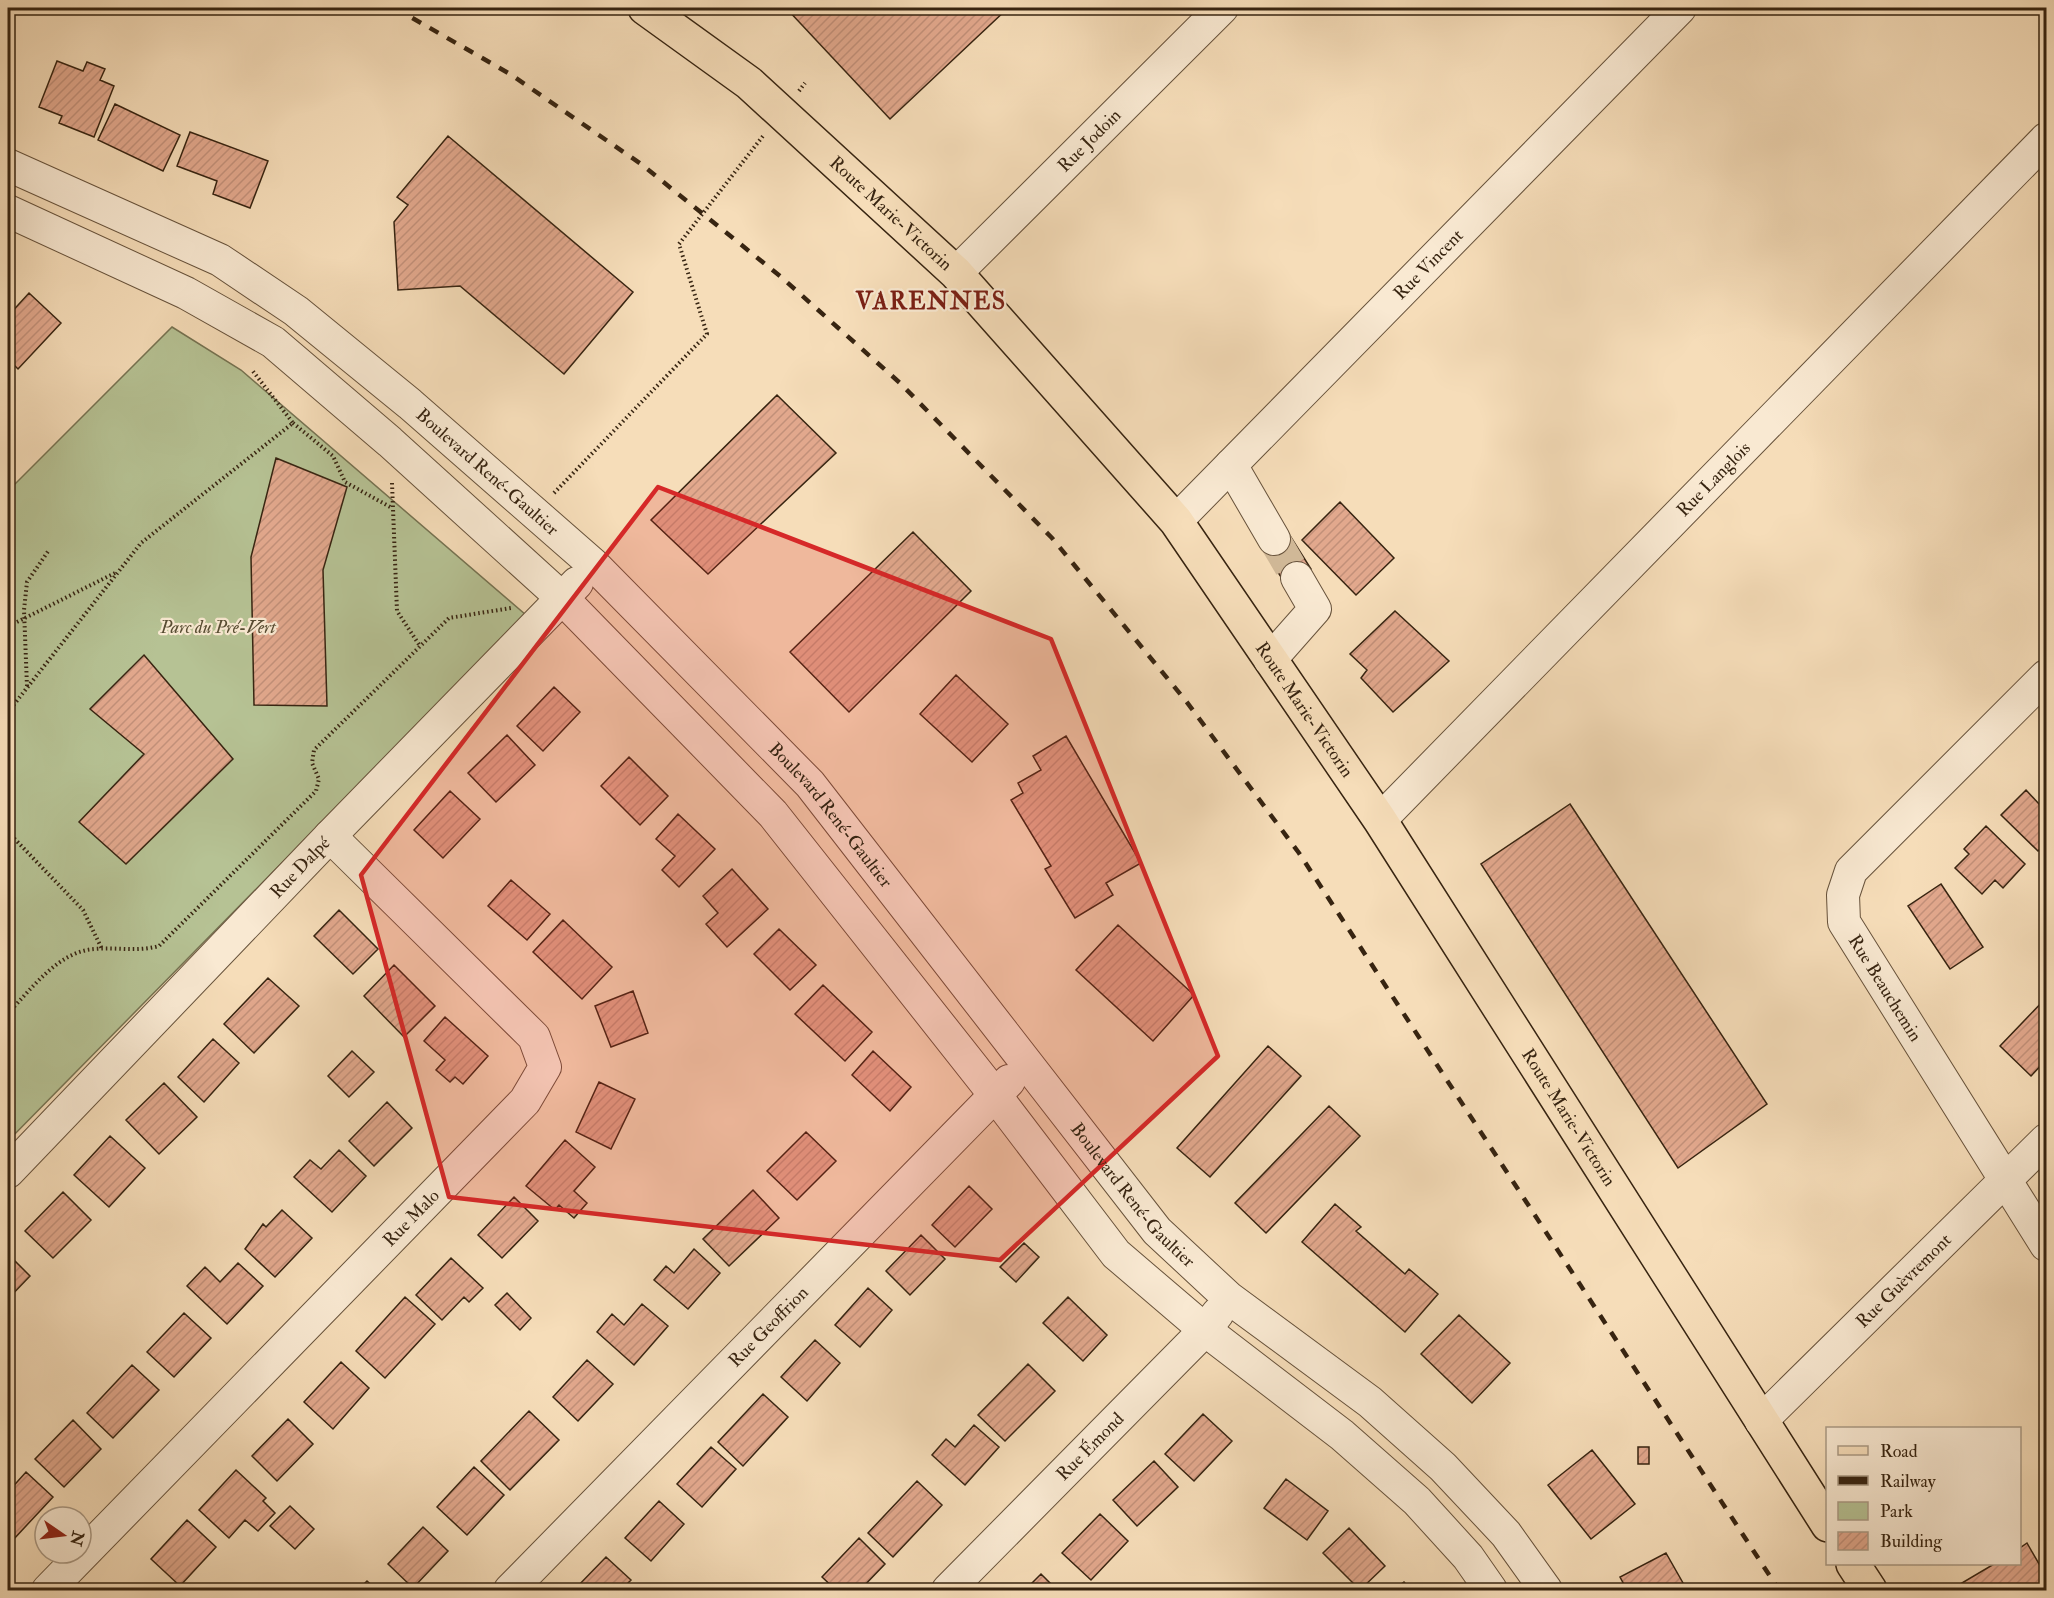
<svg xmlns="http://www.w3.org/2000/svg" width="2054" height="1598" font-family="'IM FELL Double Pica',serif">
	<defs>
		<pattern id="building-hatch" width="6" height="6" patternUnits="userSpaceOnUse" patternTransform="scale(1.5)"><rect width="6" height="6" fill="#e2a88d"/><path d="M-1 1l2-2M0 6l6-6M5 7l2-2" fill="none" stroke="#c29079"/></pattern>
	</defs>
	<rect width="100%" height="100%" fill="#f6ddb9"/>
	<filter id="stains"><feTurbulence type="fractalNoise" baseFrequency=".00333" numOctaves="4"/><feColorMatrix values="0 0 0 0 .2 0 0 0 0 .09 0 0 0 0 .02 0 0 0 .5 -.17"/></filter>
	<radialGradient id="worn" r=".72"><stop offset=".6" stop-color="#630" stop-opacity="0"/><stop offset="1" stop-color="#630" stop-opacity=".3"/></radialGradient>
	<path fill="#b6c294" stroke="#767352" stroke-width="1.5" d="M 172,327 L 241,370 L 526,615 L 8,1141 L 8,491 Z"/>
	<path fill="url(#building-hatch)" stroke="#372411" stroke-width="1.5" d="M 786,8 L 1008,8 L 890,119 Z
		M 57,61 L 83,71 L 87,62 L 105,69 L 100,80 L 114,86 L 94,137 L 59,123 L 62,116 L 39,107 Z
		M 115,104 L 180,135 L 163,171 L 98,140 Z
		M 190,132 L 268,161 L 250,208 L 213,194 L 217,181 L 177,166 Z
		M 448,136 L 633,292 L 564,374 L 460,286 L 398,290 L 394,222 L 408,205 L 397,197 Z
		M 29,293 L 61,323 L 18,369 L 8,359 L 8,316 Z
		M 777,395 L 836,453 L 708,574 L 651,520 Z
		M 276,458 L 347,487 L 323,570 L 327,706 L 254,705 L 251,557 Z
		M 1340,502 L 1394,558 L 1356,595 L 1302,540 Z
		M 1287,531 L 1311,569 L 1286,585 L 1262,547 Z
		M 913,532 L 971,591 L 849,712 L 790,652 Z
		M 1395,611 L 1449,661 L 1393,712 L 1361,678 L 1367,670 L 1350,654 Z
		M 8,630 L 12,657 L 8,658 Z
		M 144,655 L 233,759 L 126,864 L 79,822 L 144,754 L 90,709 Z
		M 956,675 L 1008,724 L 972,762 L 920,714 Z
		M 554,687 L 580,712 L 543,751 L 517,726 Z
		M 507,735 L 535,765 L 496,802 L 468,773 Z
		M 1066,736 L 1141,863 L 1106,883 L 1113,895 L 1075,918 L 1045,869 L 1051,866 L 1011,800 L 1023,793 L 1018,783 L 1041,770 L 1033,756 Z
		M 629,757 L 668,796 L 640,825 L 601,786 Z
		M 2026,790 L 2039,804 L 2046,797 L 2046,843 L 2038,851 L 2001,815 Z
		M 450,791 L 480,819 L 443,858 L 414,830 Z
		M 1570,804 L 1767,1104 L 1678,1168 L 1481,864 Z
		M 678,814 L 715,849 L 679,887 L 662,870 L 675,856 L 656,839 Z
		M 1986,826 L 2025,864 L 2003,888 L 1995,880 L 1982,894 L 1955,868 L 1969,854 L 1964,849 Z
		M 732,869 L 768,909 L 727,947 L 706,924 L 718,913 L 703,896 Z
		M 511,880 L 550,914 L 527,940 L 488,906 Z
		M 1941,884 L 1983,947 L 1950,969 L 1908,906 Z
		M 339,910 L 378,949 L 353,974 L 314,936 Z
		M 563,920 L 612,967 L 582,999 L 533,952 Z
		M 1118,925 L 1194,995 L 1153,1041 L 1076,970 Z
		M 779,929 L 816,965 L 790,990 L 754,954 Z
		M 394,965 L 435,1006 L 404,1037 L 364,996 Z
		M 268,978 L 299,1006 L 254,1053 L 224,1024 Z
		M 823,985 L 872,1032 L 845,1061 L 795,1014 Z
		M 633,991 L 648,1033 L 611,1047 L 595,1006 Z
		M 2046,998 L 2046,1060 L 2031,1076 L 2000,1046 Z
		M 445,1017 L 488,1056 L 463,1084 L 455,1077 L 450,1082 L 436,1070 L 445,1060 L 424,1041 Z
		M 213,1039 L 239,1063 L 204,1102 L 178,1077 Z
		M 1268,1046 L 1301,1076 L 1210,1177 L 1177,1148 Z
		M 352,1051 L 374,1072 L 349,1097 L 328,1076 Z
		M 873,1051 L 911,1087 L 890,1111 L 852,1075 Z
		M 599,1082 L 635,1099 L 611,1149 L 576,1132 Z
		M 164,1083 L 197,1117 L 159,1154 L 126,1120 Z
		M 387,1102 L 412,1128 L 374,1166 L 349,1141 Z
		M 1329,1106 L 1360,1136 L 1266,1233 L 1235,1203 Z
		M 806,1132 L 836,1161 L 797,1200 L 767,1171 Z
		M 110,1136 L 145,1168 L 109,1207 L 74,1175 Z
		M 565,1140 L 595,1167 L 574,1191 L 587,1203 L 574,1218 L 559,1205 L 555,1210 L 526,1186 Z
		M 339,1150 L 366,1176 L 332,1212 L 294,1177 L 310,1160 L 321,1169 Z
		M 969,1186 L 992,1209 L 955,1247 L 932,1225 Z
		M 753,1190 L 779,1218 L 729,1266 L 703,1239 Z
		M 63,1192 L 91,1220 L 53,1258 L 25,1231 Z
		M 514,1197 L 538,1221 L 502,1258 L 478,1235 Z
		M 1335,1204 L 1361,1227 L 1356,1231 L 1405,1274 L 1409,1269 L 1438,1294 L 1405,1332 L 1302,1242 Z
		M 282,1210 L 312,1238 L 275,1277 L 245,1249 L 263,1224 L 266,1227 Z
		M 921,1235 L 945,1259 L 910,1295 L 886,1271 Z
		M 1024,1243 L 1039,1257 L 1016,1282 L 1000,1267 Z
		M 694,1249 L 720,1273 L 688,1309 L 654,1280 L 666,1266 L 674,1273 Z
		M 8,1254 L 30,1276 L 8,1299 Z
		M 451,1258 L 483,1288 L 469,1302 L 464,1297 L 442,1320 L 416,1295 Z
		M 238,1263 L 263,1286 L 227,1324 L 187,1286 L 205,1267 L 220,1282 Z
		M 868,1288 L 892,1310 L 860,1347 L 835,1325 Z
		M 507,1293 L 531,1318 L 520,1330 L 495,1305 Z
		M 405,1297 L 435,1324 L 385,1378 L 356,1351 Z
		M 1068,1297 L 1107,1335 L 1083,1361 L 1043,1323 Z
		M 642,1304 L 668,1326 L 634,1365 L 597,1332 L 612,1314 L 624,1325 Z
		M 184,1313 L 211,1338 L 174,1377 L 147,1352 Z
		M 1459,1315 L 1510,1363 L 1472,1403 L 1421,1354 Z
		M 815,1340 L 840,1363 L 807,1401 L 781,1377 Z
		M 587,1360 L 613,1384 L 578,1421 L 553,1397 Z
		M 341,1362 L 369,1388 L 333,1429 L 304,1402 Z
		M 1028,1364 L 1055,1391 L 1005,1441 L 978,1415 Z
		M 132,1365 L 159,1390 L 113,1438 L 87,1413 Z
		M 763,1394 L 788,1417 L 743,1466 L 718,1442 Z
		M 529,1411 L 559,1440 L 510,1490 L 481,1461 Z
		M 1203,1414 L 1232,1441 L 1194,1481 L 1165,1454 Z
		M 288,1419 L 313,1444 L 277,1481 L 252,1456 Z
		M 73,1420 L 101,1449 L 64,1487 L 35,1459 Z
		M 974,1425 L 999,1447 L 965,1485 L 932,1455 L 946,1439 L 955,1447 Z
		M 711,1447 L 736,1469 L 702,1507 L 677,1484 Z
		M 1638,1447 L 1649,1447 L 1649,1464 L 1638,1464 Z
		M 1592,1450 L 1635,1504 L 1591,1539 L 1548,1485 Z
		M 1154,1461 L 1178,1487 L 1137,1526 L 1113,1500 Z
		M 474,1467 L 504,1495 L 467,1535 L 437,1507 Z
		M 236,1470 L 266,1498 L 263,1501 L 275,1513 L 258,1531 L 245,1520 L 229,1538 L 199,1510 Z
		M 26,1472 L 53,1497 L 12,1541 L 8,1536 L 8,1492 Z
		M 1286,1479 L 1328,1511 L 1307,1540 L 1264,1508 Z
		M 917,1481 L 942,1505 L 893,1557 L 868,1533 Z
		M 659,1501 L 684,1524 L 651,1561 L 625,1538 Z
		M 290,1506 L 314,1529 L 295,1549 L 270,1526 Z
		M 1100,1514 L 1128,1541 L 1091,1580 L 1062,1553 Z
		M 187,1520 L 216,1547 L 180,1586 L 151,1559 Z
		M 423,1527 L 448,1551 L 413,1588 L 388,1564 Z
		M 1349,1528 L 1385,1566 L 1360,1590 L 1323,1553 Z
		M 859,1538 L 885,1564 L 860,1590 L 836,1590 L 822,1577 Z
		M 2027,1543 L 2046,1576 L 2046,1590 L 1950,1590 L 1994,1564 L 2020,1564 L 2020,1548 Z
		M 1666,1553 L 1687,1590 L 1627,1590 L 1620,1577 Z
		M 606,1557 L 631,1580 L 621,1590 L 574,1590 Z
		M 1041,1574 L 1057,1590 L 1025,1590 Z
		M 367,1581 L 377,1590 L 358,1590 Z
		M 1404,1582 L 1411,1590 L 1393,1590 Z"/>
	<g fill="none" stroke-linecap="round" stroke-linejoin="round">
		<path stroke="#d0b897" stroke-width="32" stroke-dasharray="32 16" stroke-linecap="butt" d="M 1274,539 L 1297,578"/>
		<g stroke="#67523b" stroke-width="34">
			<g id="minor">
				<path id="s1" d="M 8,165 L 220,260 L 296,311 L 410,404 L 594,565 L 810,784 L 1157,1231 L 1229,1298 L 1370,1402 L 1443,1467 L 1506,1534 L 1546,1590"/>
				<path d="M 8,211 L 186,293 L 273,342 L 390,442 L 562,598 L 773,814 L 995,1095 L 1116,1254 L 1205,1330 L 1342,1435 L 1417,1501 L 1468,1557 L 1491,1590"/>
				<path id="s2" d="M 956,273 L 1222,8"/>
				<path d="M 1231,465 L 1274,539"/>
				<path id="s3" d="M 1176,521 L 1680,8"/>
				<path d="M 1270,660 L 1315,609 L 1297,578"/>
				<path id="s4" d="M 2046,676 L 1851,871 L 1843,895 L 1844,922 L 2046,1245"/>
				<path id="s5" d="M 1380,820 L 2046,139"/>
				<path id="s6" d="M 8,1172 L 330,836 L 577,583"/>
				<path id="s7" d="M 1761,1421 L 2046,1140"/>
				<path id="s8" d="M 48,1590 L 525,1101 L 545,1067 L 534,1037 L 330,836"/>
				<path id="s9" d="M 510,1590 L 1009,1081"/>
				<path id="s10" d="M 948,1590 L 1205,1330 L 1218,1313"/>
			</g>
		</g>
		<g stroke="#372411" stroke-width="36">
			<g id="major">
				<path id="s11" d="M 645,8 L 749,83 L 956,273 L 1176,521 L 1380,820 L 1828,1525"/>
				<path d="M 1853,1564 L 1870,1590"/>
			</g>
		</g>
		<path stroke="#372411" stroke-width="4" stroke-dasharray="1.5 3" stroke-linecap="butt" d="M 799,91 L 805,83
			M 293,423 L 333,456 L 345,482 L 392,508
			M 392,483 L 397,611 L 420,646
			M 554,493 L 707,334 L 679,244 L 763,136
			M 17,622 L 115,573
			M 27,686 L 24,610 L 27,582 L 49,550
			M 8,712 L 141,543 L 293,423 L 252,370
			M 8,832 L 83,910 L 102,949
			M 8,1013 C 32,989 58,951 95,949 C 117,947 137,952 159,946 L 316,791 L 319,779 L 312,763 L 314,750 L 449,618 L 511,608"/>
		<use href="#minor" stroke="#f9e9d2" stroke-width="32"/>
		<use href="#major" stroke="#f6ddb9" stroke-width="33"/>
		<path stroke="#372411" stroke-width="4.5" stroke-dasharray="10 10" stroke-linecap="butt" d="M 395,8 L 510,74 L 641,164 L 780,276 L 900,383 L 1052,538 L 1186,701 L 1299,853 L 1779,1590"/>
	</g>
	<path fill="#d62828" fill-opacity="0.2" stroke="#d62828" stroke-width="4.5" stroke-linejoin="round" d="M 658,487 L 1051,639 L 1218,1056 L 1000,1260 L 449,1197 L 361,875 Z"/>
	<g text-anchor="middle" stroke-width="4.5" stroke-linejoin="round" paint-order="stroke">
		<g font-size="18" fill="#372411" stroke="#f9e9d2">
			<text dy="6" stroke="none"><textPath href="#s2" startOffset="188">Rue Jodoin</textPath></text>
			<text dy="6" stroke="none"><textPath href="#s11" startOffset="321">Route Marie-Victorin</textPath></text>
			<text dy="6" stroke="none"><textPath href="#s3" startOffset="360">Rue Vincent</textPath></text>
			<text dy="6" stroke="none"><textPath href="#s1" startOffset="574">Boulevard René-Gaultier</textPath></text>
			<text dy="6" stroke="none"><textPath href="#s5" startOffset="477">Rue Langlois</textPath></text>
			<text dy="6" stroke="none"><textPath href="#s11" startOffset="969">Route Marie-Victorin</textPath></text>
			<text dy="6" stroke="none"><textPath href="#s1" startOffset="1060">Boulevard René-Gaultier</textPath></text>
			<text dy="6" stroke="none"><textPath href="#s6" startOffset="422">Rue Dalpé</textPath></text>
			<text dy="6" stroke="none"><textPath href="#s4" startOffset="406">Rue Beauchemin</textPath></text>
			<text dy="6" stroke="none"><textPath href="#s11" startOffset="1455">Route Marie-Victorin</textPath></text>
			<text dy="6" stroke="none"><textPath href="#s1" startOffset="1546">Boulevard René-Gaultier</textPath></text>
			<text dy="6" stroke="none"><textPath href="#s8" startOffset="520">Rue Malo</textPath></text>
			<text dy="6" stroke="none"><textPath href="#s7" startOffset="200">Rue Guèvremont</textPath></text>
			<text dy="6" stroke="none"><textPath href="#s9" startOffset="369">Rue Geoffrion</textPath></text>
			<text dy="6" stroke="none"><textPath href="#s10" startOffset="202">Rue Émond</textPath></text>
		</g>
		<g font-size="18" font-style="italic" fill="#574c32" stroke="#f9e9d2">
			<text x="218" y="633">Parc du Pré-Vert</text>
		</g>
		<g font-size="24" font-weight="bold" letter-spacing="1.5" fill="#7a1f14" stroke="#f9e9d2">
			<text x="931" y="309">VARENNES</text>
		</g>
	</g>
	<rect width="2054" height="1598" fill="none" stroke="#f6ddb9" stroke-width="30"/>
	<rect x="9" y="9" width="2036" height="1580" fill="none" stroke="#372411" stroke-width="3"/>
	<rect x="15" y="15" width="2024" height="1568" fill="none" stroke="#372411" stroke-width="1.5"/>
	<rect x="1826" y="1427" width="195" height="138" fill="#f9e9d2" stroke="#ab9a85" stroke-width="1.5"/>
	<rect x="1838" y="1446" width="30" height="9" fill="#f6ddb9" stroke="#ab9a85" stroke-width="1.5"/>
	<text x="1880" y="1457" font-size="18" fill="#372411">Road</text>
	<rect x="1838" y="1476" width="30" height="9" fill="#372411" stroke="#ab9a85" stroke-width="1.5"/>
	<text x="1880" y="1487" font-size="18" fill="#372411">Railway</text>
	<rect x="1838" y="1502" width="30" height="18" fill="#b6c294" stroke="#ab9a85" stroke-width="1.5"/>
	<text x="1880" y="1517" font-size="18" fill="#372411">Park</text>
	<rect x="1838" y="1532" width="30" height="18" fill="url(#building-hatch)" stroke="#ab9a85" stroke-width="1.5"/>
	<text x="1880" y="1547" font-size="18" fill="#372411">Building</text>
	<g transform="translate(63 1535) rotate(104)"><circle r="28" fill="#f9e9d2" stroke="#ab9a85" stroke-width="1.5"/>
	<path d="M0-4.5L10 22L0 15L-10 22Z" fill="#8f2418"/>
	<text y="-9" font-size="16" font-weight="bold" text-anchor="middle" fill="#372411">N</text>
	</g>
	<rect width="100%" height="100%" filter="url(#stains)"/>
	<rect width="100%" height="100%" fill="url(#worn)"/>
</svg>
